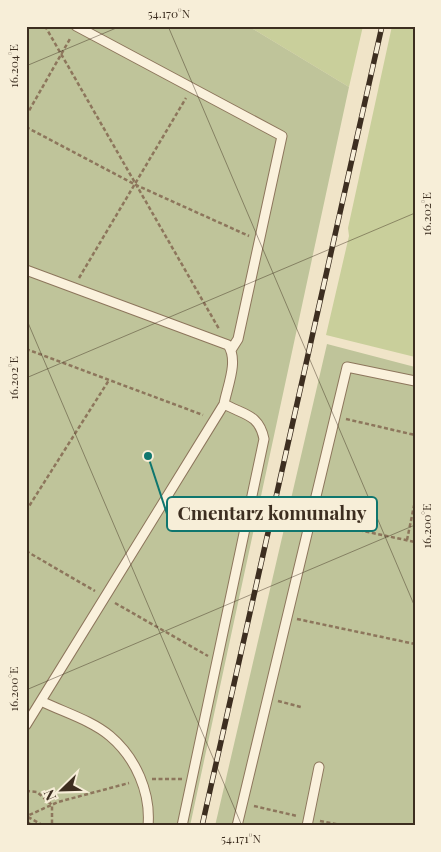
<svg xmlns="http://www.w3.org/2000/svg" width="441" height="852" font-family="'Playfair Display',serif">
	<rect width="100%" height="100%" fill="#f0e4c8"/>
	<path fill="#c9cf9b" d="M 248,26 L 363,26 L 349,87 Z
		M 392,26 L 415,26 L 415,357 L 326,335 L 349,236 L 348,228 Z"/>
	<path fill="#bfc49a" d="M 26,26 L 248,26 L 349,87 L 190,826 L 26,826 Z
		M 327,344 L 415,367 L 415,826 L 215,826 Z"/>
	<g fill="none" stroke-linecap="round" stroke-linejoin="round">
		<g stroke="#8d765c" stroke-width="11">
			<path id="service" d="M 76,26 L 282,136 L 238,339 L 231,350
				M 26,270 L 228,345 C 239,361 227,387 224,404 C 244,415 259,414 264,439 L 182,826
				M 41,701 C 63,712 91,720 110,736 C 136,758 151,793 148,826
				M 26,725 L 224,404
				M 237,826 L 347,367 L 415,381
				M 307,826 L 319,767"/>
		</g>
		<path stroke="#8d765c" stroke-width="2.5" stroke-dasharray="4 2.5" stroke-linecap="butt" d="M 45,26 L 219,329
			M 26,116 L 71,37
			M 26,127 L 136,185 L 249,236
			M 79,278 L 186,98
			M 26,349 L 203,415
			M 346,419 L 415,435
			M 180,497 L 233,529
			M 26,511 L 109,380
			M 321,522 L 415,542
			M 407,540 L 415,501
			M 26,551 L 95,591
			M 115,603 L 208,656
			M 297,619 L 415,644
			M 278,701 L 301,707
			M 152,779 L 182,779
			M 26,791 L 37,792 L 52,805 L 52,826
			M 254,806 L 297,816
			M 28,817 L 44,826
			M 320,821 L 345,826
			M 30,826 L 27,816 L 58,802 L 129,783"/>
		<use href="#service" stroke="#faf1dc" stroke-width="9"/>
		<g stroke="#3d2e20" stroke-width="5.5">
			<path id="rail" d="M 202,826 L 382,26"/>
		</g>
		<use href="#rail" stroke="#f7eed8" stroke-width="4" stroke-dasharray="11" stroke-linecap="butt"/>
	</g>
	<path fill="none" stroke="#3d2e20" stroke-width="1" stroke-opacity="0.45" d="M 168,26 L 415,607M 26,66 L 121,26M 26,318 L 242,826M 26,378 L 415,213M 26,690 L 415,525"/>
	<path fill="none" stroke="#0f766e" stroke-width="2" d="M148 456L167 514"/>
	<circle fill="#0f766e" stroke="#f7eed8" stroke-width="2" cx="148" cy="456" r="5"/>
	<rect fill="#f7eed8" stroke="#0f766e" stroke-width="2" x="167" y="497" width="210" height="34" rx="5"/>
	<g font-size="19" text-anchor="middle" font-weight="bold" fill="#3d2e20">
		<text x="272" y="520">Cmentarz komunalny</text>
	</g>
	<rect width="441" height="852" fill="none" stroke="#f7eed8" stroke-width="55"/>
	<g transform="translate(62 790) rotate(247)" stroke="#f7eed8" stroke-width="4" paint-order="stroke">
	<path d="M0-4L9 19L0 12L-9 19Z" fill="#3d2e20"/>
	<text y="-8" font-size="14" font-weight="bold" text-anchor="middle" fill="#3d2e20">N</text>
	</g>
	<rect x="28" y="28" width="386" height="796" fill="none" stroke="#3d2e20" stroke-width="2"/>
	<g font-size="12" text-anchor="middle" fill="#3d2e20">
		<text x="169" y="18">54.170°N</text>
		<text transform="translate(14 66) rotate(-90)" y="4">16.204°E</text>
		<text transform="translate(427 214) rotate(-90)" y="4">16.202°E</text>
		<text transform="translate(14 378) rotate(-90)" y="4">16.202°E</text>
		<text transform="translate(427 526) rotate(-90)" y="4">16.200°E</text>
		<text transform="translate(14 689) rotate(-90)" y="4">16.200°E</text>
		<text x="241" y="843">54.171°N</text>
	</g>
</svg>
